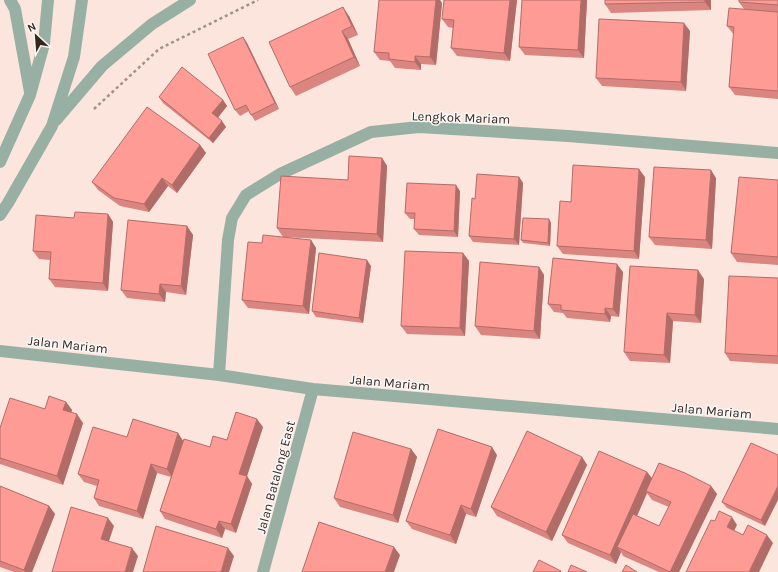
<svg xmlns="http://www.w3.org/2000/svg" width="778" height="572" font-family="Karla,sans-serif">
	<rect width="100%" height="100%" fill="#fce5dc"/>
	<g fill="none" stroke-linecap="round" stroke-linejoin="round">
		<path stroke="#a58f86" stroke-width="2.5" stroke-dasharray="3 3" stroke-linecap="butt" d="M 94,109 L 159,49 L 258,0"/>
		<path stroke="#98b0a4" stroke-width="12" d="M 10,0 L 15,9 L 30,92
			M 56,120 L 102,66 L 152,24 L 190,0
			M 0,162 L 30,95 L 44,44 L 48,0
			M 0,215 L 8,203 L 52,126 L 74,57 L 82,0
			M 0,351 L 219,375 L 313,389 L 778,429
			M 219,375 L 228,240 L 232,218 L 246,195 L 280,174 L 371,132 L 419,127 L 568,136 L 778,153
			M 263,572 L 313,389"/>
	</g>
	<path fill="#da857f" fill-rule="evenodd" d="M 517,0 L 510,61 L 457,56 L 451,48 L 453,28 L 448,27 L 442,19 Z
		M 587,0 L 584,58 L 525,55 L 519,47 Z
		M 605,0 L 711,0 L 711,10 L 611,13 L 605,4 Z
		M 778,0 L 778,99 L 735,95 L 729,87 L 734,35 L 727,26 L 744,9 L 739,2 Z
		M 442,3 L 436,65 L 421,64 L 421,70 L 395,68 L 390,61 L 380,60 L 374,52 Z
		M 349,16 L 358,35 L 348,39 L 360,66 L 296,96 L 290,87 Z
		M 690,31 L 686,91 L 602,86 L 596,78 Z
		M 243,37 L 247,43 L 279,109 L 255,121 L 249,111 L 240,116 L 235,110 Z
		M 159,97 L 223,100 L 227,106 L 218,117 L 226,127 L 213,143 L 163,103 Z
		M 200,145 L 206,153 L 177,193 L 168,186 L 149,212 L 120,206 L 98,190 L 92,182 Z
		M 382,158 L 387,166 L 383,242 L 283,237 L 277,228 L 348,180 Z
		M 519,177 L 523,183 L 519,245 L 473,242 L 469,236 L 475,199 Z
		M 645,177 L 639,259 L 563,254 L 557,246 L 571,202 Z
		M 716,178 L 712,249 L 655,245 L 649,237 Z
		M 778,180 L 778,265 L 737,262 L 731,253 Z
		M 460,191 L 458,237 L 419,235 L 414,229 L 415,219 L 410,219 L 405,213 Z
		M 108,214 L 113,222 L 108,291 L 55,287 L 49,279 L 50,260 L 39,259 L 33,251 L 74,218 Z
		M 549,219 L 551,223 L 550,246 L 523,243 L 521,240 Z
		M 187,226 L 193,235 L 186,295 L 166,292 L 165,302 L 127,298 L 121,290 Z
		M 311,240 L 316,248 L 309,314 L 248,308 L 242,300 L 262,243 Z
		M 463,253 L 469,261 L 465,336 L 407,334 L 401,326 Z
		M 371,266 L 363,323 L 316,317 L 312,311 Z
		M 539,267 L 544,275 L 540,339 L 481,335 L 475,326 Z
		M 623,272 L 619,317 L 611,316 L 610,322 L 567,318 L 563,313 L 554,312 L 548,304 Z
		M 778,278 L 778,364 L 730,361 L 725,353 Z
		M 704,279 L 701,323 L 673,321 L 670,363 L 630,361 L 624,352 Z
		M 66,402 L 72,410 L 71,413 L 83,423 L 63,485 L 0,464 L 0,428 L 45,409 Z
		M 263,427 L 247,476 L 252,484 L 236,533 L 225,529 L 222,538 L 165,519 L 160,511 L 171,477 L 157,473 L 143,519 L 99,506 L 94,498 L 97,486 L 84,482 L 78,474 L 127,437 L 178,433 L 183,441 L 210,447 L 227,440 Z
		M 751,443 L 765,526 L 727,508 L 722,502 Z
		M 411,449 L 417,457 L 398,523 L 340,507 L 334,498 Z
		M 497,455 L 476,517 L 466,514 L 456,544 L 412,529 L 406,521 Z
		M 582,457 L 587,465 L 552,541 L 497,516 L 491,507 Z
		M 647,472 L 652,478 L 711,486 L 717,494 L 679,572 L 659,572 L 623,556 L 621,552 L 616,564 L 568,543 L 562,535 ZM 647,493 L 652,500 L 669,507 L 659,526 L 637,516 Z
		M 0,486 L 49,506 L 55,514 L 32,572 L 14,572 L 0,567 Z"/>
	<path fill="#b26c68" d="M 436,0 L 440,0 L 442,3 L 436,65 L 430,57 Z
		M 510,0 L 517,0 L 510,61 L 504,53 Z
		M 581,0 L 587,0 L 584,58 L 578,50 Z
		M 705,0 L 711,0 L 711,10 L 705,2 Z
		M 343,7 L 349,16 L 358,35 L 352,26 Z
		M 684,23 L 690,31 L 686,91 L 681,82 Z
		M 342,31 L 348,39 L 360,66 L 354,57 Z
		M 243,37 L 247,43 L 279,109 L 275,103 Z
		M 415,56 L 421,64 L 421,70 L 415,62 Z
		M 223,100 L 227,106 L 217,119 L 212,113 Z
		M 222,121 L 226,127 L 213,143 L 209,138 Z
		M 200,145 L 206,153 L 177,193 L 172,185 Z
		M 382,158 L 387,166 L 383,242 L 377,234 Z
		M 639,169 L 645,177 L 639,259 L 634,251 Z
		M 711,170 L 716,178 L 712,249 L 706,240 Z
		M 519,177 L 523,183 L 519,245 L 514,239 Z
		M 162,178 L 168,186 L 149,212 L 144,204 Z
		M 456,185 L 460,191 L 458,237 L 454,231 Z
		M 108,214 L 113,222 L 108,291 L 103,283 Z
		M 549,219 L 551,223 L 550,246 L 548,243 Z
		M 187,226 L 193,235 L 186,295 L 181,286 Z
		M 311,240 L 316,248 L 309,314 L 303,306 Z
		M 463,253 L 469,261 L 465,336 L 460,328 Z
		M 367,260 L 371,266 L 363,323 L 359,318 Z
		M 617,264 L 623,272 L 619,317 L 613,309 Z
		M 539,267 L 544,275 L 540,339 L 534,331 Z
		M 698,270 L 704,279 L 701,323 L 695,315 Z
		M 160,284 L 166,292 L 165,302 L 159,294 Z
		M 605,308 L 611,316 L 610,322 L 605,314 Z
		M 667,313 L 673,321 L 670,363 L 664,355 Z
		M 66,402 L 72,410 L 69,418 L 63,410 Z
		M 77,414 L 83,423 L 63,485 L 57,476 Z
		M 257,419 L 263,427 L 247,476 L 252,484 L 236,533 L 231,524 L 239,474 Z
		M 178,433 L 183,441 L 172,477 L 167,469 Z
		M 492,447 L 497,455 L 476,517 L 471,509 Z
		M 411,449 L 417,457 L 398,523 L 393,515 Z
		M 582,457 L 587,465 L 552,541 L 546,532 Z
		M 151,464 L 157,473 L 143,519 L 137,511 Z
		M 647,472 L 653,480 L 646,491 L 647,493 L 622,550 L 617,547 L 621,552 L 616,564 L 610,555 Z
		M 711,486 L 717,494 L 679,572 L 670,572 Z
		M 778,486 L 778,500 L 765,526 L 761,520 Z
		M 461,505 L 466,514 L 456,544 L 450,535 Z
		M 49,506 L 55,514 L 32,572 L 25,572 L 24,570 Z
		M 732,517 L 737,525 L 732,535 L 727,527 Z
		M 108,518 L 114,526 L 107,547 L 101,539 Z
		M 219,521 L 225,529 L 222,538 L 216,529 Z
		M 767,535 L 773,543 L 759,572 L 749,572 Z
		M 394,547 L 400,555 L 394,572 L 385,572 Z
		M 132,548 L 138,556 L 133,572 L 125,572 Z
		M 228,548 L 234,556 L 229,572 L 221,572 Z"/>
	<path fill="#fe9b94" stroke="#b26c68" d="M 379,0 L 436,0 L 430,57 L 415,56 L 415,62 L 389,59 L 389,53 L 374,52 Z
		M 444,0 L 510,0 L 504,53 L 451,48 L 454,20 L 442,19 Z
		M 522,0 L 581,0 L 578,50 L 519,47 Z
		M 605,0 L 705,0 L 705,2 L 605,4 Z
		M 739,0 L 778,0 L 778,5 L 739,2 Z
		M 343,7 L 352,26 L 342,31 L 354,57 L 290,87 L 269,42 Z
		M 729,8 L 778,12 L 778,91 L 729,87 L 734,27 L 727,26 Z
		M 599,19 L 684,23 L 681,82 L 596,78 Z
		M 243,37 L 275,103 L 251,115 L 246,105 L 235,110 L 208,54 Z
		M 182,67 L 223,100 L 212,113 L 222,121 L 209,138 L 159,97 Z
		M 147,107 L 200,145 L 172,185 L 162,178 L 144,204 L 114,198 L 92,182 Z
		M 349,156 L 382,158 L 377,234 L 277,228 L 281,176 L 348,180 Z
		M 573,165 L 639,169 L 634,251 L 557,246 L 560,201 L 571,202 Z
		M 654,167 L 711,170 L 706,240 L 649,237 Z
		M 477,174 L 519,177 L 514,239 L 469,236 L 472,198 L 475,199 Z
		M 739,177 L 778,180 L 778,257 L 731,253 Z
		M 407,183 L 456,185 L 454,231 L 414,229 L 415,213 L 405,213 Z
		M 75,212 L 108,214 L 103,283 L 49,279 L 51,252 L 33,251 L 36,215 L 74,218 Z
		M 523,218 L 549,219 L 548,243 L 521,240 Z
		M 128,220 L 187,226 L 181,286 L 160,284 L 159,294 L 121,290 Z
		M 263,235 L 311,240 L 303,306 L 242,300 L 248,242 L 262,243 Z
		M 405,251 L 463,253 L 460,328 L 401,326 Z
		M 319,253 L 367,260 L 359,318 L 312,311 Z
		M 553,258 L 617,264 L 613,309 L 605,308 L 605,314 L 561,310 L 561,305 L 548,304 Z
		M 480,262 L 539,267 L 534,331 L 475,326 Z
		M 630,266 L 698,270 L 695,315 L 667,313 L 664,355 L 624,352 Z
		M 729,276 L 778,278 L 778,356 L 725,353 Z
		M 49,396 L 66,402 L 63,410 L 77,414 L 57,476 L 0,458 L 0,428 L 10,398 L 45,409 Z
		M 236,412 L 257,419 L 239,474 L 247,476 L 231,524 L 219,521 L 216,529 L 160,511 L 184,439 L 210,447 L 213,436 L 227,440 Z
		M 133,419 L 178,433 L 167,469 L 151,464 L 137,511 L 94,498 L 99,480 L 78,474 L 93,427 L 127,437 Z
		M 438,429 L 492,447 L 471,509 L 461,505 L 450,535 L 406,521 Z
		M 527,431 L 582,457 L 546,532 L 491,507 Z
		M 353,432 L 411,449 L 393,515 L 334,498 Z
		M 751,443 L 778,455 L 778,486 L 761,520 L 722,502 Z
		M 599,451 L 647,472 L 610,555 L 562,535 Z
		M 659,463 L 685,473 L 711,486 L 670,572 L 617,547 L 633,514 L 659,526 L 671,502 L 646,491 Z
		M 0,486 L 49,506 L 24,570 L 0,561 Z
		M 71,507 L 108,518 L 101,539 L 132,548 L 125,572 L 52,572 Z
		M 719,511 L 732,517 L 727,527 L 743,535 L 748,525 L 767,535 L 749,572 L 686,572 L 711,520 L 715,521 Z
		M 319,522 L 394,547 L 385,572 L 302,572 Z
		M 156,526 L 228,548 L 221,572 L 143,572 Z
		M 539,560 L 561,571 L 560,572 L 533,572 Z
		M 571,565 L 587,572 L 568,572 Z
		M 626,565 L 637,572 L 622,572 Z"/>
	<g text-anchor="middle" stroke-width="3" stroke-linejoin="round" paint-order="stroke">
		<g font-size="13" fill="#3b261d" stroke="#f8f8f8">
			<text transform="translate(461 117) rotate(2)" y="5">Lengkok Mariam</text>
			<text transform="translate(68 344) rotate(6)" y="5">Jalan Mariam</text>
			<text transform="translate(390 382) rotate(5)" y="5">Jalan Mariam</text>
			<text transform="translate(712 410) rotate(5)" y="5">Jalan Mariam</text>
			<text transform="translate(275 477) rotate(-75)" y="5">Jalan Batalong East</text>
		</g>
	</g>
	<g transform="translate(36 36) rotate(334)" stroke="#f8f8f8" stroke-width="3" paint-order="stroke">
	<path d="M0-3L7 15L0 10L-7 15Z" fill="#3b261d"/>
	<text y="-6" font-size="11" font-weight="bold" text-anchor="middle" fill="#3b261d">N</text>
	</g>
</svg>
